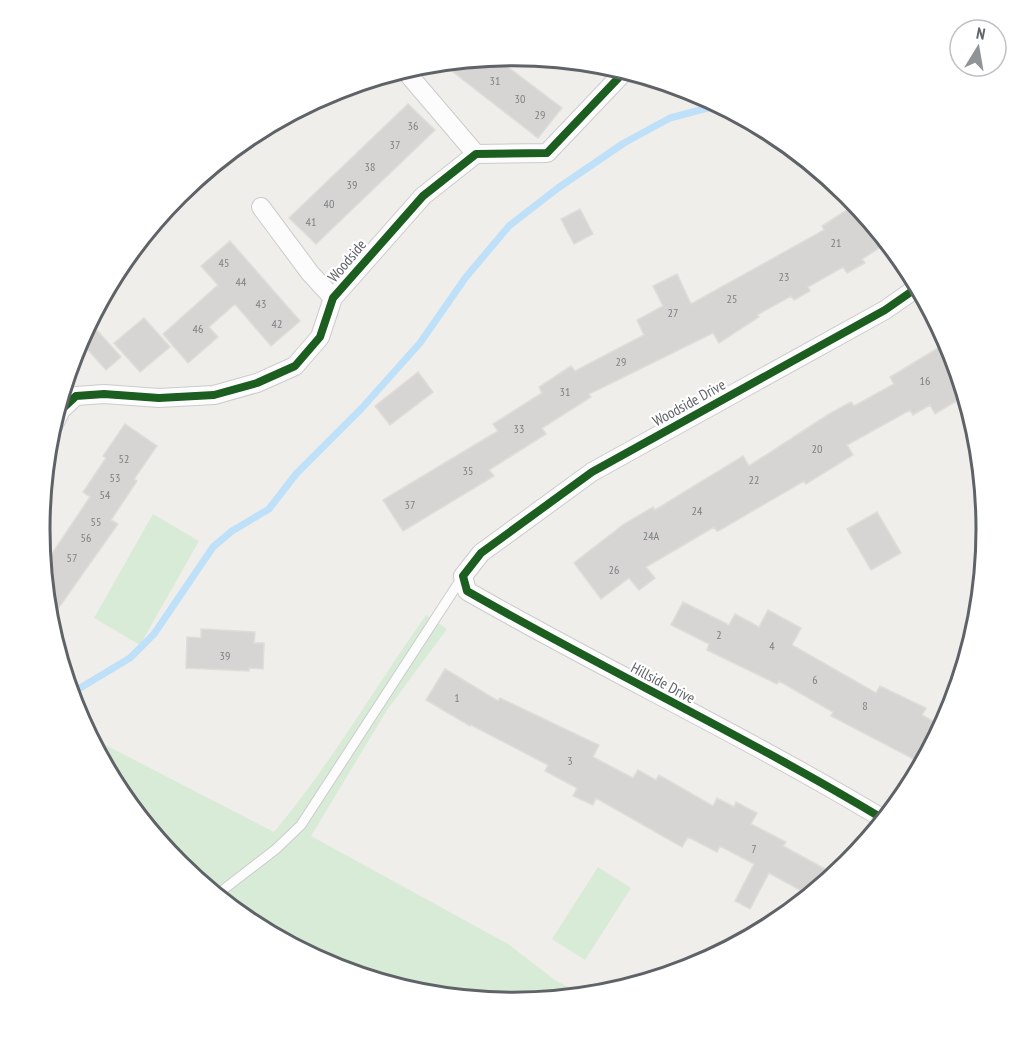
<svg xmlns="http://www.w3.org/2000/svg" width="1026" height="1060" font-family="'PT Sans Narrow',sans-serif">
	<rect width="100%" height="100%" fill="#efeeea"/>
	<path fill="#d8ebd6" d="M 153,514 L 199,541 L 140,645 L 94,618 Z
		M 426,615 L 447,629 L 387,710 L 311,836 L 508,944 L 555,980 L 586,997 L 513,1004 L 420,995 L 331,968 L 249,924 L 178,865 L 119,793 L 88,736 L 274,832 C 331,764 375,687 426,615 Z
		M 598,867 L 631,888 L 585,960 L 552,939 Z"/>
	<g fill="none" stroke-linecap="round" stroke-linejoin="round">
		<path stroke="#bfe0f9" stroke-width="7" d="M 70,694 L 130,658 L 154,634 L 213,547 L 232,531 L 269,509 L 296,474 L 361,409 L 420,343 L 466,277 L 509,226 L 558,188 L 624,143 L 670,118 L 719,105"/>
	</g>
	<path fill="#d6d5d3" stroke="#deddd9" stroke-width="1.5" d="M 496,58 L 562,108 L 538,138 L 453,72 L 462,61 Z
		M 408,104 L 435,130 L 316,244 L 289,218 Z
		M 856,204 L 887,243 L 862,259 L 865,263 L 847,273 L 843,267 L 808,287 L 810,291 L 794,300 L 791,296 L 757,315 L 759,317 L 719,343 L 713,333 L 589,394 L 591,397 L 542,428 L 546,434 L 489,470 L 494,476 L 403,531 L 383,500 L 498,431 L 493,424 L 542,393 L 539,387 L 571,366 L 575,371 L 644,335 L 637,320 L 663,306 L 653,286 L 677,274 L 691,304 L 824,230 L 822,226 Z
		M 580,209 L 593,234 L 574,244 L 561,219 Z
		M 230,241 L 300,321 L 271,346 L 235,304 L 209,327 L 218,337 L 188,363 L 163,334 L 218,285 L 201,266 Z
		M 144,318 L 170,347 L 140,372 L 114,343 Z
		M 95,328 L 121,357 L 106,370 L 80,341 Z
		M 948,342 L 965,396 L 935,414 L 930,405 L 913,415 L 910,410 L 847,445 L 853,455 L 806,484 L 804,481 L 720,530 L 717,531 L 714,527 L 646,567 L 655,578 L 639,590 L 629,578 L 601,599 L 574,563 L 624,524 L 653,507 L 655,510 L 743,456 L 749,466 L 829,414 L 851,402 L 854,406 L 894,384 L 890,377 Z
		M 418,372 L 433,392 L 390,425 L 375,406 Z
		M 125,424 L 157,446 L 134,479 L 137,481 L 111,520 L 118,524 L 48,623 L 43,567 L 90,497 L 83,492 L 106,458 L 103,456 Z
		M 877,512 L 901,553 L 871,570 L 847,529 Z
		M 683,602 L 729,625 L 735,614 L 759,627 L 768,610 L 801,628 L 792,645 L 876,693 L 880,686 L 926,708 L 922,715 L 943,727 L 923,764 L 831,716 L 833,712 L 779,681 L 777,684 L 707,650 L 709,644 L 671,625 Z
		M 201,629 L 255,632 L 254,643 L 264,643 L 263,669 L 249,668 L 249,671 L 186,668 L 187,637 L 201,638 Z
		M 445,669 L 498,701 L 500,698 L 599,745 L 593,757 L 633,778 L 638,770 L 656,780 L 659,775 L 713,806 L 717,798 L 734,807 L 736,802 L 757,813 L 751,824 L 786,842 L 783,846 L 836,875 L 811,896 L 769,873 L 750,909 L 735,901 L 754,864 L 720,846 L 717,852 L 688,837 L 682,847 L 596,798 L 593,805 L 573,796 L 577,788 L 545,771 L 548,765 L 471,725 L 470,726 L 426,700 Z"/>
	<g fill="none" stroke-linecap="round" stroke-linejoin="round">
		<g stroke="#cbcccc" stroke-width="11">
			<path id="lane" d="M 215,896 L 276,849 L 301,825 L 463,576"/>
		</g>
		<g stroke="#cbcccc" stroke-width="20">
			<path id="street" d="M 407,73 L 476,154
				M 261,207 L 310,273 L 333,298
				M 50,432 L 61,410 L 76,396 L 104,394 L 159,398 L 214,395 L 257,383 L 295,366 L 320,337 L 333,298 L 423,196 L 476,154 L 547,153 L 625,71
				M 885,820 C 749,738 605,670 467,591 L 463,576 L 481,553 L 592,472 L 885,310 L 918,287"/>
		</g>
		<use href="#lane" stroke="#fdfcfc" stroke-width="9"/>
		<use href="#street" stroke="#fdfcfc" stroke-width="18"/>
		<g stroke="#fff" stroke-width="11">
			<path id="cycleway" d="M 50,432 L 61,410 L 76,396 L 104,394 L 159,398 L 214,395 L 257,383 L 295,366 L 320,337 L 333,298 L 423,196 L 476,154 L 547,153 L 625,71
				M 885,820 C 749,738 605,670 467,591 L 463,576 L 481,553 L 592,472 L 885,310 L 918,287"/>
		</g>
		<use href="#cycleway" stroke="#1b5e20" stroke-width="8"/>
	</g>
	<g text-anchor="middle" stroke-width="4.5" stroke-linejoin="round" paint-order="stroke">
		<g font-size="12" fill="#7e8184">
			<text x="495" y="85">31</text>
			<text x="520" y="103">30</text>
			<text x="540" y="119">29</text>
			<text x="413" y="130">36</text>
			<text x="395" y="149">37</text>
			<text x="370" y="171">38</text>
			<text x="352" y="189">39</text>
			<text x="329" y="208">40</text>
			<text x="311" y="226">41</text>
			<text x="836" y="247">21</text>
			<text x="224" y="267">45</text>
			<text x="784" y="281">23</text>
			<text x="241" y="286">44</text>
			<text x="732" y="303">25</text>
			<text x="261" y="308">43</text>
			<text x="673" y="317">27</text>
			<text x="277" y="328">42</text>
			<text x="198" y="333">46</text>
			<text x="621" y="366">29</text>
			<text x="925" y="385">16</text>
			<text x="565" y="396">31</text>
			<text x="519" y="433">33</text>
			<text x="817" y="453">20</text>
			<text x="124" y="463">52</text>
			<text x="468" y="475">35</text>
			<text x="115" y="482">53</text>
			<text x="754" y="484">22</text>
			<text x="105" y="499">54</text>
			<text x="410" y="509">37</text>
			<text x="697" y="515">24</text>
			<text x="96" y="526">55</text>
			<text x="651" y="540">24A</text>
			<text x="86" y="542">56</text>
			<text x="72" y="562">57</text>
			<text x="614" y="574">26</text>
			<text x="719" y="639">2</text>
			<text x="772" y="650">4</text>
			<text x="225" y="660">39</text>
			<text x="815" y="684">6</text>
			<text x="457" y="702">1</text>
			<text x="865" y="710">8</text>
			<text x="570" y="765">3</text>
			<text x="754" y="853">7</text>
		</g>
		<g font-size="15" fill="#5f6368" stroke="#fff">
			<text transform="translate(347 261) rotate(-50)" y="5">Woodside</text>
			<text transform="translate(689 403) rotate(-29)" y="5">Woodside Drive</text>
			<text transform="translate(663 683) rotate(28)" y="5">Hillside Drive</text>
		</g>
	</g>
	<path d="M0 0H1026V1060H0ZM50 529a463 463 0 1 1 926 0a463 463 0 1 1-926 0Z" fill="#fff" fill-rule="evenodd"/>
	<path fill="none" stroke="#5f6368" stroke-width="3" d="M50 529a463 463 0 1 1 926 0a463 463 0 1 1-926 0Z"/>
	<g transform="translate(978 48) rotate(11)"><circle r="28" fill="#ffffff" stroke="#bfc1c3" stroke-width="1.5"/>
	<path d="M0-4.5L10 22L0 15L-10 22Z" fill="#919496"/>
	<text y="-9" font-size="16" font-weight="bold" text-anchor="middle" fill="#5f6368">N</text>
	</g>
</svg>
